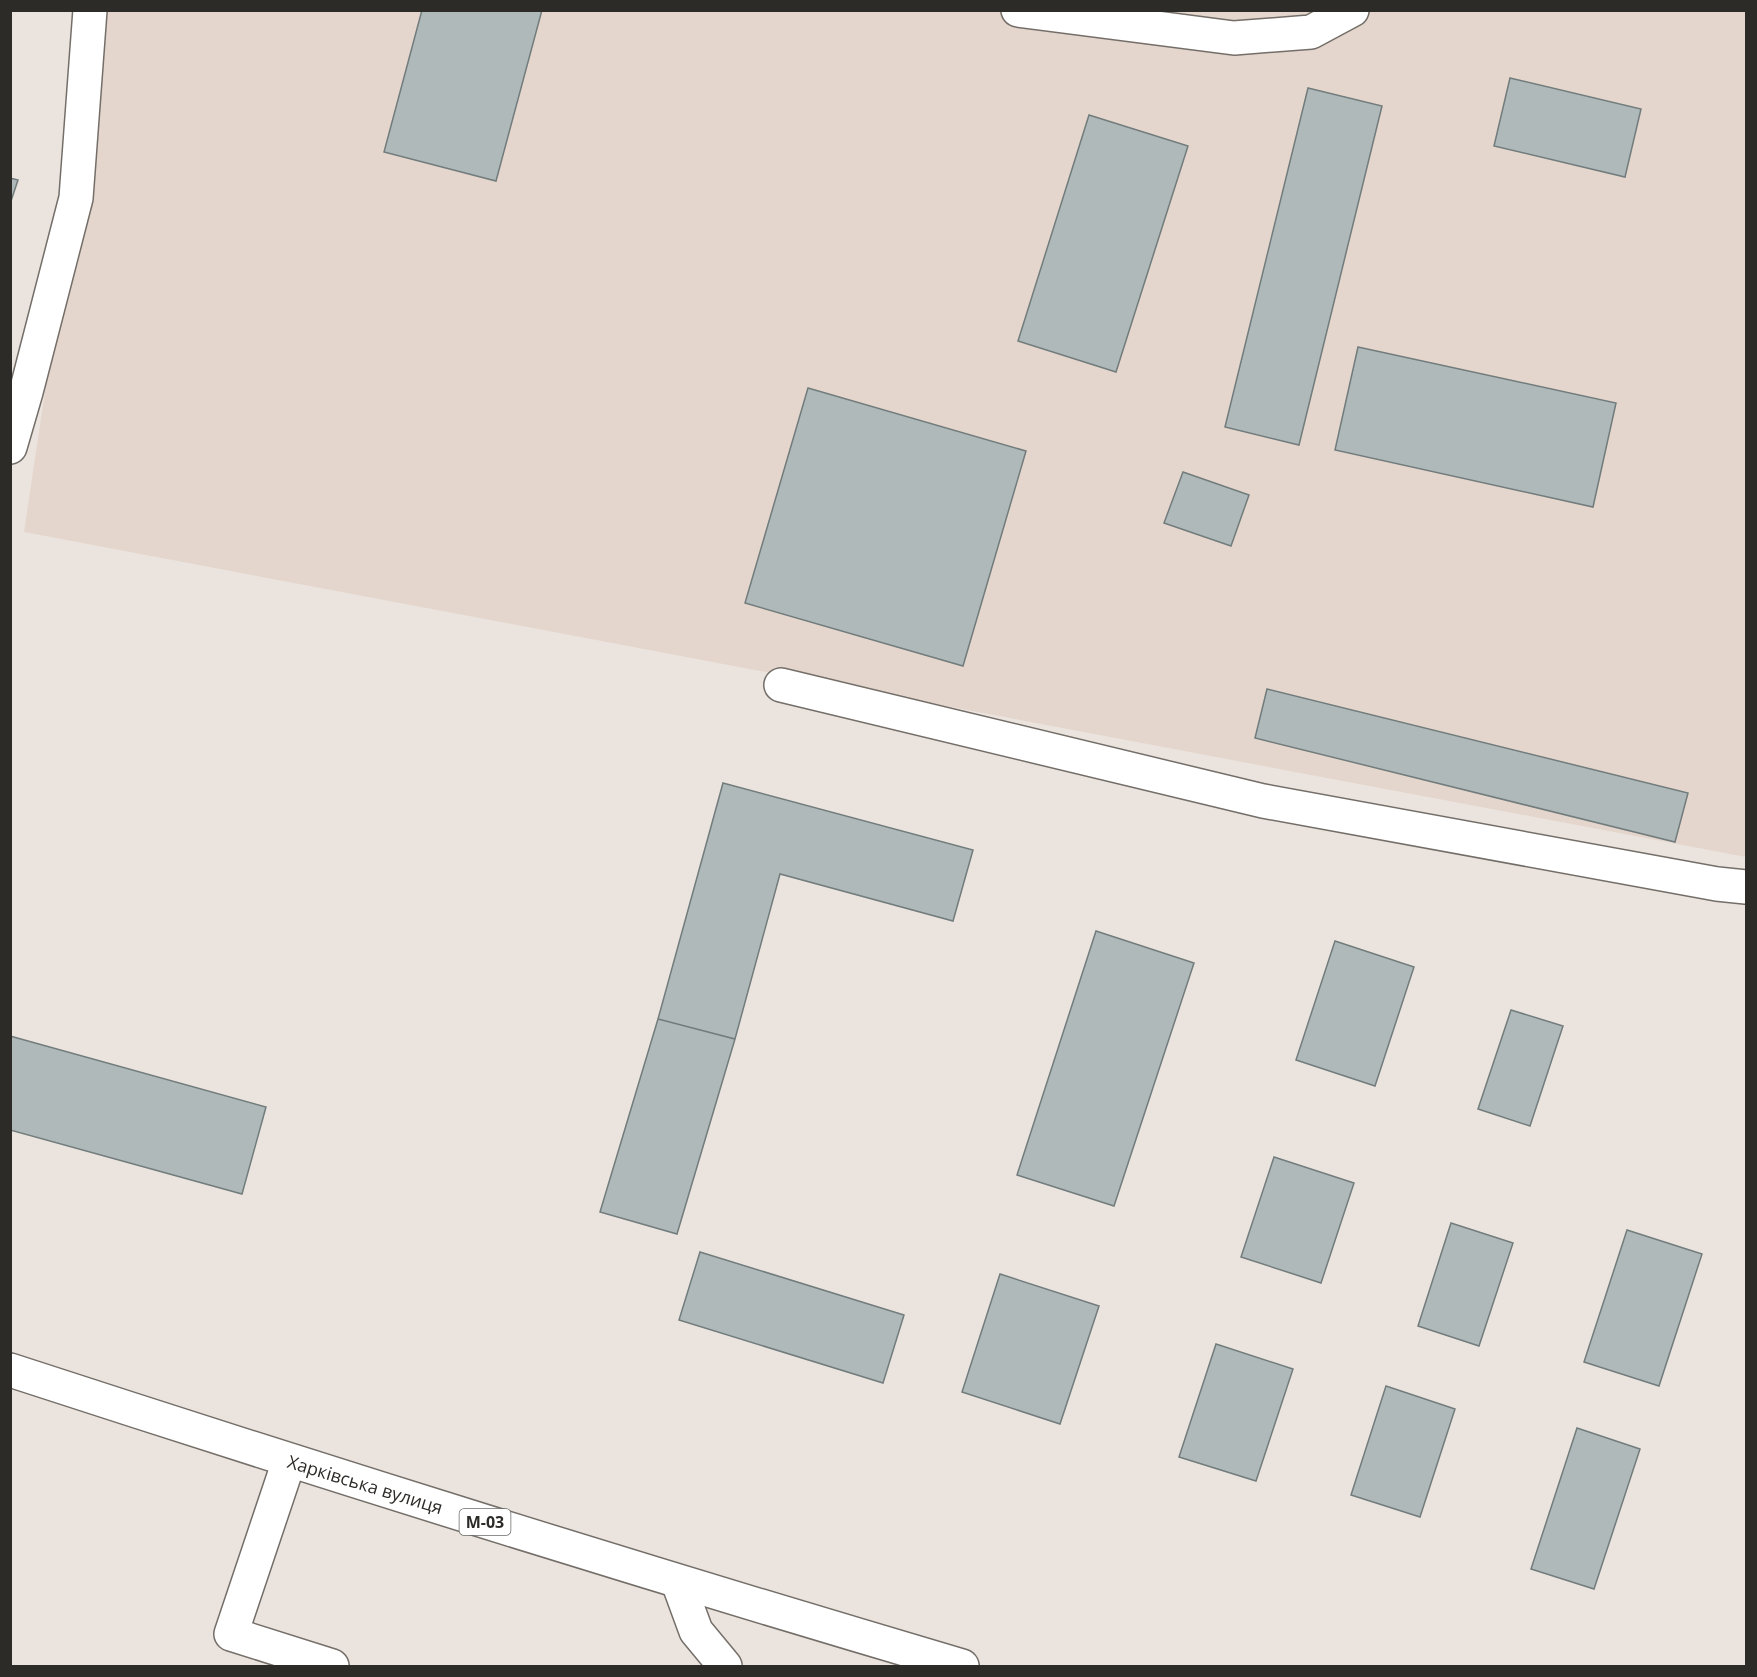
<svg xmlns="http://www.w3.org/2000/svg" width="1757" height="1677" font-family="'Open Sans',sans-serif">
	<rect width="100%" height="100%" fill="#ebe4de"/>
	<path fill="#e4d6cc" d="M 102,11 L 1746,11 L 1746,857 L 24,532 Z"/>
	<path fill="#afb9b9" stroke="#727c7c" stroke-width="1.5" d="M 422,10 L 542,10 L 496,181 L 384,152 Z
		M 1510,78 L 1641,109 L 1625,177 L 1494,146 Z
		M 1308,88 L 1382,106 L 1299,445 L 1225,427 Z
		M 1089,115 L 1188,146 L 1116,372 L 1018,341 Z
		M 10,178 L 18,180 L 10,204 Z
		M 1358,347 L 1616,403 L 1593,507 L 1335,450 Z
		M 808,388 L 1026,451 L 963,666 L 745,603 Z
		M 1183,472 L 1249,495 L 1231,546 L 1164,523 Z
		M 1267,689 L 1688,793 L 1675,842 L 1255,738 Z
		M 723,783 L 973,850 L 953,921 L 780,874 L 735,1039 L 658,1019 Z
		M 1096,931 L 1194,963 L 1114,1206 L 1017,1175 Z
		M 1335,941 L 1414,967 L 1375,1086 L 1296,1060 Z
		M 1511,1010 L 1563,1026 L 1530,1126 L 1478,1109 Z
		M 658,1019 L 735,1039 L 677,1234 L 600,1212 Z
		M 10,1036 L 266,1107 L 242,1194 L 10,1130 Z
		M 1274,1157 L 1354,1183 L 1321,1283 L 1241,1257 Z
		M 1451,1223 L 1513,1243 L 1479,1346 L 1418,1326 Z
		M 1627,1230 L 1702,1254 L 1659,1386 L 1584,1362 Z
		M 700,1252 L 904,1315 L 883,1383 L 679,1320 Z
		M 1000,1274 L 1099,1306 L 1060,1424 L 962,1392 Z
		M 1216,1344 L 1293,1369 L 1256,1481 L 1179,1457 Z
		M 1386,1386 L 1455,1409 L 1420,1517 L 1351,1495 Z
		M 1577,1428 L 1640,1449 L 1594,1589 L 1531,1569 Z"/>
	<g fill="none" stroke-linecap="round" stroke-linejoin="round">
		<g stroke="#746e69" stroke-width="36">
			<path id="minor" d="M 1018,10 L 1234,38 L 1311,32 L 1352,10
				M 10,447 L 26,392 L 76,198 L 90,10
				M 781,685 L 1263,801 L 1717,884 L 1746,887
				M 289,1461 L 231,1634 L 332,1666
				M 678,1582 L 696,1631 L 725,1666"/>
		</g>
		<g stroke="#746e69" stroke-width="36">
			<path id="highway" d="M 10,1370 C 326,1473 643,1572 962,1666"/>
		</g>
		<use href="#minor" stroke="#fff" stroke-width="33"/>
		<use href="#highway" stroke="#fff" stroke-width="33"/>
	</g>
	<g text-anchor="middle" stroke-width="4.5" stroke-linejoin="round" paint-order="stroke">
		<rect fill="#fff" stroke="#6c6b68" stroke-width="1.5" x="459.5" y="1509" width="51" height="26" rx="4.5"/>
		<g font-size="16" font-weight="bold" fill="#2d2b28">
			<text x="485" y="1528">М-03</text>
		</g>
		<g font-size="18" fill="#2d2b28" stroke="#fff">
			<text transform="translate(365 1485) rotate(17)" y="6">Харківська вулиця</text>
		</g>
	</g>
	<rect width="1757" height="1677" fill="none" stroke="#2d2b28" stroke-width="24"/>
</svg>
